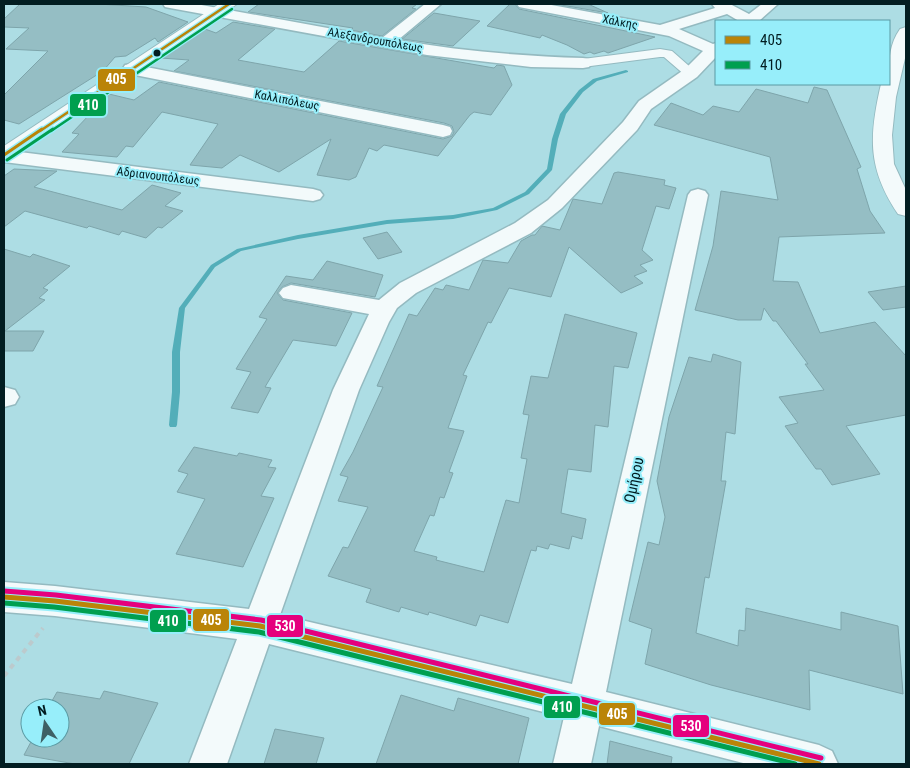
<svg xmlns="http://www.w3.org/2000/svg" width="910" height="768" font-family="'Roboto Condensed',sans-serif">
	<rect width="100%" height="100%" fill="#addde4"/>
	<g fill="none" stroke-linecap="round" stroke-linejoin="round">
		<path fill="#53aeb9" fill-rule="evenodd" d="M 626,70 L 628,71 L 628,72 L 597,81 L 583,92 L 566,114 L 558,139 L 552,170 L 529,194 L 497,210 L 453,219 L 387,224 L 298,239 L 241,251 L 215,267 L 185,308 L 180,352 L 180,392 L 177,425 L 176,427 L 170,427 L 169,425 L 172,392 L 172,352 L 179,308 L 211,265 L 237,249 L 298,235 L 387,220 L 453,215 L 493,208 L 525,192 L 547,169 L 552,139 L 560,114 L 579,90 L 593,79 Z"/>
	</g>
	<path fill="#95bec4" stroke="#7ea5ab" d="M 20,4 L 98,4 L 146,7 L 188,22 L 158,42 L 155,38 L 126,56 L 115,57 L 103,71 L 19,124 L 4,120 L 4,95 L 48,51 L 6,49 L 29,28 L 4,27 L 4,19 Z
		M 259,4 L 417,4 L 412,8 L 416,9 L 382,36 L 351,30 L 353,28 L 248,12 Z
		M 510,4 L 515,4 L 519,9 L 655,37 L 608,53 L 604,51 L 594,54 L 590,52 L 584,54 L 567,45 L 542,35 L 540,38 L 487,26 Z
		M 555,4 L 588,4 L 608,13 Z
		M 434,13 L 480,21 L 453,46 L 402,39 Z
		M 233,22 L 275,29 L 238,60 L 304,72 L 339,41 L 494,68 L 497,65 L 504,66 L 512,85 L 491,115 L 474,112 L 470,115 L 438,156 L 384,145 L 377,151 L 369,148 L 356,177 L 349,180 L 317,175 L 331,139 L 279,172 L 240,155 L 222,168 L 190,165 L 218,124 L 162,112 L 133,147 L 126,146 L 117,157 L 62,152 L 79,134 L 72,133 L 109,94 L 134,100 L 159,82 L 443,139 L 452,136 L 454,132 L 452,126 L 444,123 L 174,71 L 189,60 L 161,58 L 205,29 L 216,33 Z
		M 814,87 L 827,90 L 861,167 L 857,169 L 870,211 L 885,233 L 779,237 L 773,281 L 798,282 L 820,333 L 875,322 L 906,356 L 906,415 L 846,426 L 880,474 L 832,485 L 821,469 L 816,469 L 785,426 L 798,423 L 779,397 L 824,390 L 805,364 L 808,364 L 776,321 L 773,321 L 764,308 L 761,320 L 738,320 L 695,310 L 713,246 L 721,191 L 778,200 L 770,157 L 654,125 L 671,103 L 703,115 L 713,106 L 739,112 L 756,89 L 808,103 Z
		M 14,169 L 57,171 L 34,187 L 122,210 L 152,185 L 181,193 L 165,206 L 183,211 L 162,228 L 158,227 L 146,238 L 122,231 L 119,235 L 89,226 L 87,228 L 25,211 L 4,227 L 4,176 Z
		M 618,172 L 665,180 L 664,185 L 676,188 L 669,209 L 656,206 L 642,250 L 653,260 L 640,265 L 647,271 L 634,276 L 643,283 L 621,293 L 569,247 L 551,297 L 509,288 L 491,323 L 488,322 L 463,375 L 467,376 L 448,428 L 464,431 L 449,472 L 453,473 L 444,498 L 440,497 L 434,516 L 430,515 L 414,551 L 437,557 L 436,560 L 484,572 L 506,500 L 519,503 L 527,459 L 521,458 L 529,415 L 523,414 L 531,376 L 548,378 L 565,314 L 637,333 L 628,368 L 614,366 L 608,427 L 595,425 L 591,472 L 568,469 L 561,513 L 586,519 L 582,539 L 572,536 L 569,549 L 550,544 L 548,549 L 537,546 L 536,551 L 531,550 L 508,623 L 480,615 L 476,626 L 429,612 L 428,615 L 401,607 L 399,612 L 366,602 L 371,589 L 328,576 L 343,547 L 348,548 L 368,507 L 338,501 L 348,477 L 340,475 L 353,452 L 383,387 L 377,386 L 409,314 L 417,316 L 435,288 L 443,290 L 446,285 L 469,290 L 483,260 L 508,263 L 521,241 L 532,235 L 535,235 L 542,226 L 560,230 L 573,199 L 602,204 L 614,173 Z
		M 387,232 L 402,252 L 378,259 L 363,238 Z
		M 4,249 L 30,257 L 33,254 L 70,266 L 43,288 L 48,290 L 39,298 L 45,300 L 5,331 L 44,331 L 33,351 L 4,351 Z
		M 327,261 L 383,275 L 375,297 L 291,283 L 282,287 L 277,293 L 283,300 L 352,313 L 336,346 L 293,340 L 265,387 L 271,388 L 258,413 L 231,408 L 251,372 L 236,369 L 267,319 L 259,317 L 286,276 L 313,280 Z
		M 906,286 L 906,307 L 883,310 L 868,292 Z
		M 713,354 L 741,362 L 735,434 L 726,432 L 721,481 L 726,481 L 709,578 L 705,577 L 696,633 L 738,646 L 739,630 L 745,631 L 746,608 L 841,630 L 841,612 L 898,626 L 903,694 L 809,670 L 810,710 L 711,685 L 645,664 L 652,629 L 629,621 L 648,542 L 659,545 L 665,517 L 657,481 L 669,417 L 689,357 L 711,362 Z
		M 194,447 L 237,456 L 239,453 L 272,460 L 268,467 L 276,468 L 261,496 L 274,498 L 243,567 L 176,554 L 205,499 L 177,492 L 188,474 L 178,471 Z
		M 104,691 L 158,703 L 129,764 L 75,764 L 24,755 L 33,738 L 60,738 L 60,708 L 48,708 L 57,692 L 100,699 Z
		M 401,695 L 454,711 L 458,698 L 529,718 L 518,764 L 376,764 Z
		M 275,729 L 324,738 L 316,764 L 264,764 Z
		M 610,741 L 672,757 L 671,764 L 607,764 Z"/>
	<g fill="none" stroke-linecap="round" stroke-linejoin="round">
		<g stroke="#94bac0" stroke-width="2">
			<path id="pedestrian" d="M 660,49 L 672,51 L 697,73 L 696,76 L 686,76 L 664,57 L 660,57 L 583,67 L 577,63 L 583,59 Z"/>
		</g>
		<g stroke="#94bac0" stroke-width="3">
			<path id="minor" d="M 163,4 L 196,4 L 382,38 L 425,4 L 441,4 L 398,40 C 460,51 521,56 583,58 L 589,59 L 591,63 L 589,67 L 583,68 L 531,67 L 427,55 L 170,8 L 165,7 Z
				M 517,4 L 546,4 L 660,25 L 715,8 L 712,4 L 730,4 L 749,14 L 762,4 L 778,4 L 759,21 L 739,21 L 727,14 L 679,29 L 713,44 L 716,43 L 716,57 L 697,77 L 651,109 L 637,130 L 562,208 L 531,233 L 416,293 L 397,308 L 389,322 L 359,390 L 280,615 L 572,684 L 688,195 L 691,191 L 698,189 L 705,191 L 708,195 L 606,692 L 819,745 L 832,751 L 838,764 L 747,764 L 599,726 L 591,764 L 553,764 L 564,717 L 269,644 L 227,764 L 189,764 L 237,639 L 55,616 L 4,612 L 4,582 L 55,586 L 249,609 L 333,390 L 369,314 L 283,298 L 279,293 L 283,288 L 291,285 L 379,300 L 400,283 L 515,223 L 548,200 L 623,122 L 639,101 L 685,69 L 703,51 L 669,36 L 524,8 L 519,7 Z
				M 131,64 L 443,125 L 450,127 L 452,131 L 450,135 L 443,137 L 125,73 L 123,69 L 125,65 Z
				M 4,150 L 313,189 L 320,191 L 323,195 L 320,199 L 313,201 L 4,162 Z
				M 4,387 L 15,390 L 19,397 L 15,404 L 4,407 Z"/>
		</g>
		<g stroke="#94bac0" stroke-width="2">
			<path id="tertiary" d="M 219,4 L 237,4 L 11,159 L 4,161 L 4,146 Z
				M 906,27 L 906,54 L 896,97 L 892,135 L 894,164 L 906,190 L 906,216 L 898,214 C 867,168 869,136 881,84 L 889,84 C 889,64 888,46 900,29 Z"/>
		</g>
		<path stroke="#bccacd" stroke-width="4" stroke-dasharray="5 5" stroke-linecap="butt" d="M 4,676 L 43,628"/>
		<use href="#pedestrian" fill="#f3fafb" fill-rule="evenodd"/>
		<use href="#minor" fill="#f3fafb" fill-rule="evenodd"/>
		<use href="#tertiary" fill="#f3fafb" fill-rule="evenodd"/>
		<g stroke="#97eefa" stroke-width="5">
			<path id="bus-1-far2" d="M 40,131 L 229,4"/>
		</g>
		<g stroke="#97eefa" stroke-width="6">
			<path id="bus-1-far1" d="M 4,155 L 42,129"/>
		</g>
		<g stroke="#97eefa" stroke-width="9">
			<path id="bus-1" d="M 4,597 L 55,601 L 260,626 L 819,764"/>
		</g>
		<g stroke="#97eefa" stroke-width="5">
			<path id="bus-2-far2" d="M 51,131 L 232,9"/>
		</g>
		<g stroke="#97eefa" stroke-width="6">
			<path id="bus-2-far1" d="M 7,160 L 53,129"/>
		</g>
		<g stroke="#97eefa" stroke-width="9">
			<path id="bus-2" d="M 4,603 L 54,607 L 259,632 L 795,764"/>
		</g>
		<g stroke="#97eefa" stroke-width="9">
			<path id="bus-3" d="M 4,591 L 56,595 L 261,620 L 821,758"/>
		</g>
		<use href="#bus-1-far2" stroke="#ba8408" stroke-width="2.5"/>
		<use href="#bus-1-far1" stroke="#ba8408" stroke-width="3"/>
		<use href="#bus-1" stroke="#ba8408" stroke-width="5"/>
		<use href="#bus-2-far2" stroke="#009f4f" stroke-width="2.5"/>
		<use href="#bus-2-far1" stroke="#009f4f" stroke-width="3"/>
		<use href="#bus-2" stroke="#009f4f" stroke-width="5"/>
		<use href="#bus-3" stroke="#e5007d" stroke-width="5"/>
	</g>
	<circle fill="#021d21" stroke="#97eefa" stroke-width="2" cx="157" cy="53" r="4.5"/>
	<g text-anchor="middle" stroke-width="4" stroke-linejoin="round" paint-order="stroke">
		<g font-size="12" fill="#021d21" stroke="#97eefa">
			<text transform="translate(620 22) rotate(11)" y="4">Χάλκης</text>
			<text transform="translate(375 40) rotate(10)" y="4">Αλεξανδρουπόλεως</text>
			<text transform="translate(287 100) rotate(11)" y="4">Καλλιπόλεως</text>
			<text transform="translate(158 176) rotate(7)" y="4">Αδριανουπόλεως</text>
		</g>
		<g font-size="15" fill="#021d21" stroke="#97eefa">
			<text transform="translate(634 480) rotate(-78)" y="5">Ομήρου</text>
		</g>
	</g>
	<g stroke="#97eefa" stroke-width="2">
		<rect x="97" y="68" width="39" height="24" rx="5" fill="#ba8408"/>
		<rect x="69" y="93" width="38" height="24" rx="5" fill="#009f4f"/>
		<rect x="192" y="608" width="38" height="24" rx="5" fill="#ba8408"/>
		<rect x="149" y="609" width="38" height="24" rx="5" fill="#009f4f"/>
		<rect x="266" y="614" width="38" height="24" rx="5" fill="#e5007d"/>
		<rect x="543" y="695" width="38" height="24" rx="5" fill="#009f4f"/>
		<rect x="598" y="702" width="38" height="24" rx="5" fill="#ba8408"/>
		<rect x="672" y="714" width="38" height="24" rx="5" fill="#e5007d"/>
	</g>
	<g font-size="14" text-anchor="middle" font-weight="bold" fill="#fff">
		<text x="116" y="84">405</text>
		<text x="88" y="110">410</text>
		<text x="211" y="625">405</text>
		<text x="168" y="626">410</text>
		<text x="285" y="631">530</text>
		<text x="562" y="712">410</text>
		<text x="617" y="719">405</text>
		<text x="691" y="731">530</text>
	</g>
	<rect width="910" height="768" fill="none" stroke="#021d21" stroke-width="10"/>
	<rect x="715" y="20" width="175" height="65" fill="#97eefa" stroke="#5b9aa3"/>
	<rect x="725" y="36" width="25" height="8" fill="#ba8408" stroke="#5b9aa3"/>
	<text x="760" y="45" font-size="15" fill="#021d21">405</text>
	<rect x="725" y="61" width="25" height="8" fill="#009f4f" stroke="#5b9aa3"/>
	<text x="760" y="70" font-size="15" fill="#021d21">410</text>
	<g transform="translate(45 723) rotate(347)"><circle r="24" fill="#97eefa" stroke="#5b9aa3"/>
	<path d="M0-4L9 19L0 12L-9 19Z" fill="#3e6065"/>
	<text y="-8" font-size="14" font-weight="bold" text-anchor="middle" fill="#021d21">N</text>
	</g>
</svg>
